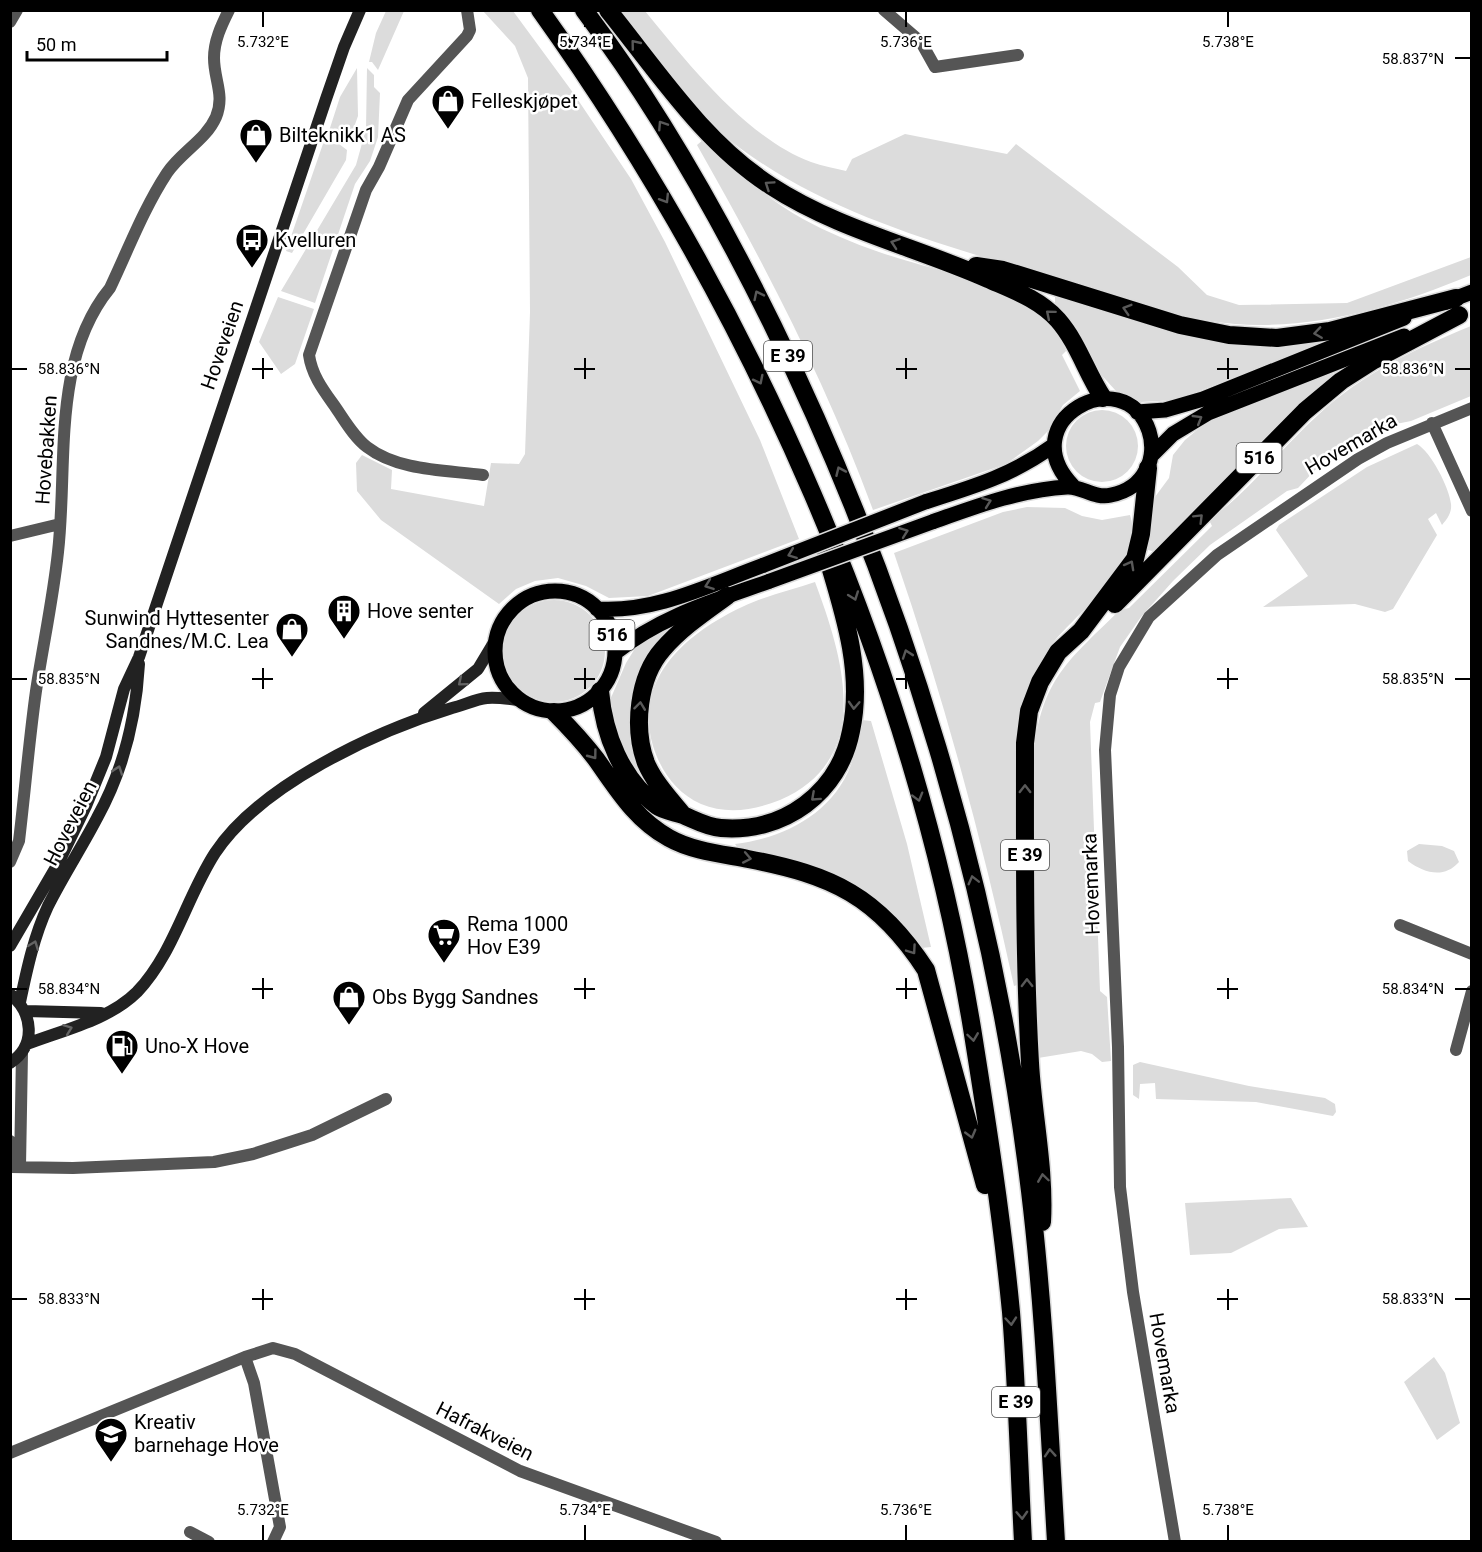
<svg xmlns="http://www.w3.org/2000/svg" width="1482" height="1552" font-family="Roboto,sans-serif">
	<rect width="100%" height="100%" fill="#fff"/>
	<path fill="#dcdcdc" d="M 386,11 L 404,11 L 378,70 L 372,62 L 369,62 L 376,33 Z
		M 483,11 L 513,11 L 574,94 L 631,179 L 665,242 L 760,440 L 799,539 L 648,596 L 609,598 L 586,586 L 558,578 L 535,581 L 516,589 L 499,604 L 381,520 L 357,491 L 356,463 L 362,455 L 392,470 L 391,489 L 484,506 L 491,463 L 519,464 L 525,454 L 530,312 L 528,78 L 515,46 Z
		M 620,11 L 645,11 C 686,61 747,139 811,162 C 822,166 835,168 846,171 L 852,159 L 905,134 L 1007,154 L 1016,144 L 1178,267 L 1207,295 L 1239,305 L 1347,303 L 1471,257 L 1471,275 C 1404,303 1336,324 1263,325 C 1197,326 1133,301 1071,283 C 954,248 830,218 732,142 C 691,111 652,52 620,11 Z
		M 357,68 L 358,116 L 353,130 L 345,133 L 329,131 L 340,97 Z
		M 367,68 L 374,75 L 374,87 L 380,93 L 378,137 L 370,161 L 355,184 L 315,303 L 281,291 L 356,165 L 366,129 Z
		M 325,138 L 335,141 L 347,150 L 346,160 L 292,253 L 286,251 Z
		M 704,139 C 735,169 765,198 803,219 C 827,232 853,243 879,252 C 929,270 1052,291 1066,351 L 1062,355 L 1080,391 L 1063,405 L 1048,431 L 1038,441 L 1006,464 L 873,510 C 826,382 764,263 697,145 Z
		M 1055,296 L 1147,324 L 1218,341 L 1325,339 L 1320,344 L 1176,400 L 1141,402 L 1116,391 L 1095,368 L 1084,341 L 1055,305 Z
		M 278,297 L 314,309 L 295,364 L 281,374 L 259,342 Z
		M 1471,326 L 1471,396 L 1411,421 L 1366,430 L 1339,445 L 1298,488 L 1287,491 L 1210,545 L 1173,581 L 1141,617 L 1120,647 L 1100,702 L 1095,703 L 1090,722 L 1100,991 L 1107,997 L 1111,1061 L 1102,1062 L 1092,1054 L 1081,1051 L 1038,1058 L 1032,766 C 1040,682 1062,666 1120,610 L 1129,608 L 1212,526 L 1209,520 C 1250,491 1281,448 1318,415 C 1363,373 1415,349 1471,326 Z
		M 1332,372 L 1336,378 L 1155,552 L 1145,549 L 1149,505 L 1169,478 L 1173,455 L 1185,440 L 1203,425 L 1245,405 Z
		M1066 446a36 36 0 1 1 72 0a36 36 0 1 1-72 0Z
		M 1417,444 C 1431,452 1449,487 1451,504 C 1452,513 1447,519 1442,525 L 1436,513 L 1428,519 L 1437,535 L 1393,609 L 1385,612 L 1355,604 L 1263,607 L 1308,576 L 1276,530 L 1279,525 L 1367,467 Z
		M 1027,507 L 1065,508 L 1082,516 L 1102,520 L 1130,515 C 1147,568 1072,613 1048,650 C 1030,677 1022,705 1017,736 L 1020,984 L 1014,986 C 982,839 943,695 894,553 L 1003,512 Z
		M 815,582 C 843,657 875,759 780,800 C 755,810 727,815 701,804 C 676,793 661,771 653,746 C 633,678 687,633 742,607 C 765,596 791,590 815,582 Z
		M503 651a51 51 0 1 1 102 0a51 51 0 1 1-102 0Z
		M 675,620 L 676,625 C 629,659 616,732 646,780 L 642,781 L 611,728 L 610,700 L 626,663 L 639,642 Z
		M 862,720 L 871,721 L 907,844 L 931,947 L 921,948 C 874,884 814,863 738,848 L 735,844 C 784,838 832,814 851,765 C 856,751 858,735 862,720 Z
		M 1419,844 L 1442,846 L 1454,851 L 1459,862 C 1444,879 1424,873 1408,861 L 1407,851 Z
		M 1140,1062 L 1249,1086 L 1325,1098 L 1335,1104 L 1336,1112 L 1333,1116 L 1256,1102 L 1156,1099 L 1155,1083 L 1140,1084 L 1139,1099 L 1133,1095 L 1133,1065 Z
		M 1291,1198 L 1308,1227 L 1279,1229 L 1231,1253 L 1190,1255 L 1185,1203 Z
		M 1434,1357 L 1445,1373 L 1460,1423 L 1437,1440 L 1404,1382 Z"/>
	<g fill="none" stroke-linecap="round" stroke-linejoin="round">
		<g stroke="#dbdbdb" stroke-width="18">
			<path id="primary" d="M 1446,302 L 1472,292
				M 1137,412 L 1165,410 L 1203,399 L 1404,318
				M 1152,455 L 1173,434 L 1208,413 L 1404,336
				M 925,502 C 973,487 1013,475 1054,445
				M 932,522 C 977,506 1019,490 1067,487 C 1082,486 1094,499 1111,495 C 1126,492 1139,484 1146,470 C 1153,458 1153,443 1149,431 C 1124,359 1010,421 1073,486
				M495 651a60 60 0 1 1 120 0a60 60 0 1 1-120 0Z
				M 597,609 C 656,613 709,585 764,565
				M 615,653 C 661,616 714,601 770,581"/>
		</g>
		<g stroke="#dbdbdb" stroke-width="21">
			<path id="highway" d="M 540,10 C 751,305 913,669 972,1028 C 987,1122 1002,1218 1011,1312 C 1017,1388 1019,1465 1023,1542
				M 584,10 C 658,108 719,216 773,326 C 905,596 994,892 1030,1191 C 1044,1307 1049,1425 1056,1542
				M 608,10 C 658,72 704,143 771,186 C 837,229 916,247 988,279 C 1013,290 1039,299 1058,320 C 1078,343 1086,372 1103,398
				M 976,266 L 1003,270 L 1180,325 L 1229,335 L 1277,338 L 1330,331 L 1456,298
				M 1115,604 L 1305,411 L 1341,381 L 1374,360 L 1459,315
				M 600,691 C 604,735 621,778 657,806 C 664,811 674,812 683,815 C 695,820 707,827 721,828 C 784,833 839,793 851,731 C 864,671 843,610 826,553
				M 554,712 C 569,727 583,742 596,759 C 618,790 635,819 669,838 C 692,851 722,854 748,859 C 832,875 878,896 926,970 L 985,1185
				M 683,815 C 670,799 654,782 646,763 C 633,728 638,677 663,649 C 681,628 705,612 727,596
				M 1042,1222 C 1045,1169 1033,1116 1030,1063 C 1024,956 1025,849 1025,743 L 1029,711 L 1040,682 L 1058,652 L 1081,631 L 1135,559 L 1141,534 L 1148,468"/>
		</g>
		<path stroke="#555" stroke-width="12" d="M 467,10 L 470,30 L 467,36 L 408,100 L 379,167 L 366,190 L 309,355 C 312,376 324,391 336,408 C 345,421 354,437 367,447 C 398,471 446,470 483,475
			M 884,10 L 921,42 L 935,67 L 1018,55
			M 10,22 L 17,10
			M 1432,423 L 1472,511
			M 10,536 L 60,524
			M 10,862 L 19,841 C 25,791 29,741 36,691 C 43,645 53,599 58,552 C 68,466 51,360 110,288 C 128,250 144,208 167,173 C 181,152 206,140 216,117 C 225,95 214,80 214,58 C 214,41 221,26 229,10
			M 1400,925 L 1472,954
			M 1456,1050 L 1472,991
			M 10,1141 L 17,1159
			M 20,1166 L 22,1053
			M 10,1167 L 73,1168 L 214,1162 L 253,1154 L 312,1135 L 386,1099
			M 245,1357 L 254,1383 L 280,1527 L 273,1542
			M 10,1453 L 245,1357 L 273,1348 L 295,1354 L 520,1471 L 716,1542
			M 190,1532 L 209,1542
			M 1175,1542 L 1133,1292 L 1120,1187 L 1118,1047 L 1105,750 L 1110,695 L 1119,667 L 1149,617 L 1217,555 L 1358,459 L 1387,443 L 1472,408"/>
		<path stroke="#222" stroke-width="12" d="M 424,713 L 478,669 L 496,639
			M 10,946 L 59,862 L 86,806 L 106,757 L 124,689 L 139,657 L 326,99 L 344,47 L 360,10
			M 10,994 C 33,1012 37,1046 10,1063
			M 20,1002 C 27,969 34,936 48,906 C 63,876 82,847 97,818 C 123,771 136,718 139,664
			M 26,1011 L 101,1013
			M 27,1044 C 63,1030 109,1020 137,992 C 174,953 186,898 215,853 C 260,785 376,731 452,708 C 464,705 476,699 487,698 C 497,697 509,699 519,700"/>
		<use href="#primary" stroke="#000" stroke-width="15"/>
		<use href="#highway" stroke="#000" stroke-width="18"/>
		<g stroke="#dbdbdb" stroke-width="18" stroke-linecap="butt">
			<path id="primary-bridge" d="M 764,565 L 925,502
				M 770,581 L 932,522"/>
		</g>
		<use href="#primary-bridge" stroke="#000" stroke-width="15"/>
	</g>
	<defs><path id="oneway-chevron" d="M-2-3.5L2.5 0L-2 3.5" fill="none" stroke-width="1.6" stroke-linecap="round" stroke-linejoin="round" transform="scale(1.5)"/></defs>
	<g stroke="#595959">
		<use href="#oneway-chevron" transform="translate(635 44) rotate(-129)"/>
		<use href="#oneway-chevron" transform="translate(662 125) rotate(-123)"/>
		<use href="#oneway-chevron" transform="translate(769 185) rotate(-146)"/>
		<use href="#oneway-chevron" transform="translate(665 199) rotate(58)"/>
		<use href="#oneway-chevron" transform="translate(895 243) rotate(-161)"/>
		<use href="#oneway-chevron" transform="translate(758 295) rotate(-116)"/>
		<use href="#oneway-chevron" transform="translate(1127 309) rotate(-163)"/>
		<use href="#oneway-chevron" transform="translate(1050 314) rotate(-140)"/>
		<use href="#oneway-chevron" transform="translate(1318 333) rotate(172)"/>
		<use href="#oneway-chevron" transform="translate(759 380) rotate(63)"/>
		<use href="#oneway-chevron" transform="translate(1198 419) rotate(-31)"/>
		<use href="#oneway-chevron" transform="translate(840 471) rotate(-114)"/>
		<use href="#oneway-chevron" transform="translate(987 502) rotate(-20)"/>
		<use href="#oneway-chevron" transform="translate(1199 518) rotate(-45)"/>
		<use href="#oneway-chevron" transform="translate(904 532) rotate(-20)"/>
		<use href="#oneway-chevron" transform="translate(792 554) rotate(159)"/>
		<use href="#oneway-chevron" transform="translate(1130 565) rotate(-61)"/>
		<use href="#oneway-chevron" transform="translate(709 585) rotate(160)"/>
		<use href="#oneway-chevron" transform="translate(854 596) rotate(70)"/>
		<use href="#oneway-chevron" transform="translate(907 654) rotate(-109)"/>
		<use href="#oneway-chevron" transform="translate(854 705) rotate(93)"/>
		<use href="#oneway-chevron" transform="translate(640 706) rotate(-83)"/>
		<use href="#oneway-chevron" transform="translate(593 755) rotate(53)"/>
		<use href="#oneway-chevron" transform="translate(1025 789) rotate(-90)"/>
		<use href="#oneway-chevron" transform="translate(815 797) rotate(138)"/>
		<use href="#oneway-chevron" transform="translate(918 797) rotate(74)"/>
		<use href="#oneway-chevron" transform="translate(747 858) rotate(11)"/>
		<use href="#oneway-chevron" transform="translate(973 880) rotate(-104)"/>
		<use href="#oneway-chevron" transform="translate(912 950) rotate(55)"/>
		<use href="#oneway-chevron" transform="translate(1027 983) rotate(-91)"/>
		<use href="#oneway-chevron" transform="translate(973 1037) rotate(82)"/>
		<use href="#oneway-chevron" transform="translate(971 1134) rotate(75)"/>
		<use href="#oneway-chevron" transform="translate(1043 1178) rotate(-98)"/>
		<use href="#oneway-chevron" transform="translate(1011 1321) rotate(85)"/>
		<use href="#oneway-chevron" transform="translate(1050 1453) rotate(-94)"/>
		<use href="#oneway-chevron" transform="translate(1022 1515) rotate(87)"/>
	</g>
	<g stroke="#646464">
		<use href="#oneway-chevron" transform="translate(462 682) rotate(140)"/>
		<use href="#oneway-chevron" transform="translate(118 770) rotate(-71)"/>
		<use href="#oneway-chevron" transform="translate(34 945) rotate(-69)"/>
		<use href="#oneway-chevron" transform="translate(68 1029) rotate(-21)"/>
	</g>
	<path fill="none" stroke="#000" stroke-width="2" d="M 263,12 L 263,27M 585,12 L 585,27M 906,12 L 906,27M 1228,12 L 1228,27M 1455,58 L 1470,58M 263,358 L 263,379M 585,358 L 585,379M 906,358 L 906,379M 1228,358 L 1228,379M 12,369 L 27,369M 252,369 L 273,369M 574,369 L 595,369M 896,369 L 917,369M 1217,369 L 1238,369M 1455,369 L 1470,369M 263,668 L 263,689M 585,668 L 585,689M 906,668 L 906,689M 1228,668 L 1228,689M 12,679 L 27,679M 252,679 L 273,679M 574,679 L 595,679M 896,679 L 917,679M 1217,679 L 1238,679M 1455,679 L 1470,679M 263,978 L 263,999M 585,978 L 585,999M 906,978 L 906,999M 1228,978 L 1228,999M 12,989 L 27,989M 252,989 L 273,989M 574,989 L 595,989M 896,989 L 917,989M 1217,989 L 1238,989M 1455,989 L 1470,989M 263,1289 L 263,1310M 585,1289 L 585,1310M 906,1289 L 906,1310M 1228,1289 L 1228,1310M 12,1299 L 27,1299M 252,1299 L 273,1299M 574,1299 L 595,1299M 896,1299 L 917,1299M 1217,1299 L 1238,1299M 1455,1299 L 1470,1299M 263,1525 L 263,1540M 585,1525 L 585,1540M 906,1525 L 906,1540M 1228,1525 L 1228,1540"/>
	<defs>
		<g id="shop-pin" transform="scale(1.725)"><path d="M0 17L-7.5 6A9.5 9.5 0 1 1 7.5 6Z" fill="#000" stroke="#fff"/><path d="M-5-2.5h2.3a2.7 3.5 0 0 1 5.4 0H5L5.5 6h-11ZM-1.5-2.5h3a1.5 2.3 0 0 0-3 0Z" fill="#fff"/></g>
		<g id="bus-pin" transform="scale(1.725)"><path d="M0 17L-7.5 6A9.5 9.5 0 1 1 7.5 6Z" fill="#000" stroke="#fff"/><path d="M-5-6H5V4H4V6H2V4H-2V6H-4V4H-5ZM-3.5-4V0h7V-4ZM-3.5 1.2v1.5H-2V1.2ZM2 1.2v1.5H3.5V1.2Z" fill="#fff"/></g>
		<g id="building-pin" transform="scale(1.725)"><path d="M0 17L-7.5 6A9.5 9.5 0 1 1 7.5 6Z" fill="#000" stroke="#fff"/><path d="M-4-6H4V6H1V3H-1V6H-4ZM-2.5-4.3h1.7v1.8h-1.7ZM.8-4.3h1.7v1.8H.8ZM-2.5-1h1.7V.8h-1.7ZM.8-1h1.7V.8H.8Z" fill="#fff"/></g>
		<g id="supermarket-pin" transform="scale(1.725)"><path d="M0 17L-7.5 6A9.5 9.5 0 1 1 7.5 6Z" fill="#000" stroke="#fff"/><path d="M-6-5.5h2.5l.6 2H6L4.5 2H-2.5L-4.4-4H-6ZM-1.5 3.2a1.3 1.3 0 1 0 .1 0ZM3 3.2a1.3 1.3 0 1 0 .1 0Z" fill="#fff"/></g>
		<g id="fuel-pin" transform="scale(1.725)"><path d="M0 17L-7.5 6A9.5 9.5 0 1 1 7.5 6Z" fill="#000" stroke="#fff"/><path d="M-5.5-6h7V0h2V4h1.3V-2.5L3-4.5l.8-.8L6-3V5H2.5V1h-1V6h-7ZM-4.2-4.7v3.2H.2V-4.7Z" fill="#fff"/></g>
		<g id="school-pin" transform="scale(1.725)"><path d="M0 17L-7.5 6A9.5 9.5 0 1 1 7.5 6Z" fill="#000" stroke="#fff"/><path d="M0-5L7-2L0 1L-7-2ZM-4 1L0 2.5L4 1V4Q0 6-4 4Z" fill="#fff"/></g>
	</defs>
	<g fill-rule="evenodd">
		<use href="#shop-pin" x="448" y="101"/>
		<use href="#shop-pin" x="256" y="135"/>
		<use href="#bus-pin" x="252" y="240"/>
		<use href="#building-pin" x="344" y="611"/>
		<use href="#shop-pin" x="292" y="629"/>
		<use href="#supermarket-pin" x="444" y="935"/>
		<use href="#shop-pin" x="349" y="997"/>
		<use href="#fuel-pin" x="122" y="1046"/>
		<use href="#school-pin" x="111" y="1434"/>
	</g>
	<g text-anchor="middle" stroke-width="5" stroke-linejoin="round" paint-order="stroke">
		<g fill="#fff" stroke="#4c4c4c" stroke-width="1.5">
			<rect x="764" y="341" width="48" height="30" rx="4.5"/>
			<rect x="1236.5" y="443" width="45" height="30" rx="4.5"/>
			<rect x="589.5" y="620" width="45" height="30" rx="4.5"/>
			<rect x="1001" y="840" width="48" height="30" rx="4.5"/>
			<rect x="992" y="1387" width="48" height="30" rx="4.5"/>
		</g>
		<g font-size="18" font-weight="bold" fill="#000">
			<text x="788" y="362">E 39</text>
			<text x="1259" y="464">516</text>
			<text x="612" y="641">516</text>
			<text x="1025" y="861">E 39</text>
			<text x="1016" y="1408">E 39</text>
		</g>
		<g font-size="20" fill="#000" stroke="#fff" text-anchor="start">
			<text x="471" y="108">Felleskjøpet</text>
			<text x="279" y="142">Bilteknikk1 AS</text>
			<text x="275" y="247">Kvelluren</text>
			<text x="367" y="618">Hove senter</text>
			<text x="269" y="625" text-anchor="end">Sunwind Hyttesenter<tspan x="269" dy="23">Sandnes/M.C. Lea</tspan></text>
			<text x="467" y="931">Rema 1000<tspan x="467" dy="23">Hov E39</tspan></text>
			<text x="372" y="1004">Obs Bygg Sandnes</text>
			<text x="145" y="1053">Uno-X Hove</text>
			<text x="134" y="1429">Kreativ<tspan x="134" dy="23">barnehage Hove</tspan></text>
		</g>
		<g font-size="20" fill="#000" stroke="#fff">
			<text transform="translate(222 345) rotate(-71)" y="7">Hoveveien</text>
			<text transform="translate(1351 444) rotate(-30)" y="7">Hovemarka</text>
			<text transform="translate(46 450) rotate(-86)" y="7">Hovebakken</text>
			<text transform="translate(70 823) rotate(-63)" y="7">Hoveveien</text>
			<text transform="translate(1091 884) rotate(-92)" y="7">Hovemarka</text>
			<text transform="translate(1165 1363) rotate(80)" y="7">Hovemarka</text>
			<text transform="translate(485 1431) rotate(27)" y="7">Hafrakveien</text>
		</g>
	</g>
	<g font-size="15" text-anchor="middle" fill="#000" stroke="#fff" stroke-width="5" stroke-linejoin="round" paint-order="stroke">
		<text x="263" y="47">5.732°E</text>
		<text x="585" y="47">5.734°E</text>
		<text x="906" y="47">5.736°E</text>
		<text x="1228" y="47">5.738°E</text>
		<text x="1413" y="64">58.837°N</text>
		<text x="69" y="374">58.836°N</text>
		<text x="1413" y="374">58.836°N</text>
		<text x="69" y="684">58.835°N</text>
		<text x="1413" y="684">58.835°N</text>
		<text x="69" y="994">58.834°N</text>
		<text x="1413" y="994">58.834°N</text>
		<text x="69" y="1304">58.833°N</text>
		<text x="1413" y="1304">58.833°N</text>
		<text x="263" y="1515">5.732°E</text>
		<text x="585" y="1515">5.734°E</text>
		<text x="906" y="1515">5.736°E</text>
		<text x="1228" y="1515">5.738°E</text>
	</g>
	<rect width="1482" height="1552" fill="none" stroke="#000000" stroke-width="24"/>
	<path d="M27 51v9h140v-9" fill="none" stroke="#000000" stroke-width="3"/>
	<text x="36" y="51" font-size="18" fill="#000000" stroke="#ffffff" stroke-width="4.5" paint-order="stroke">50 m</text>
</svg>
